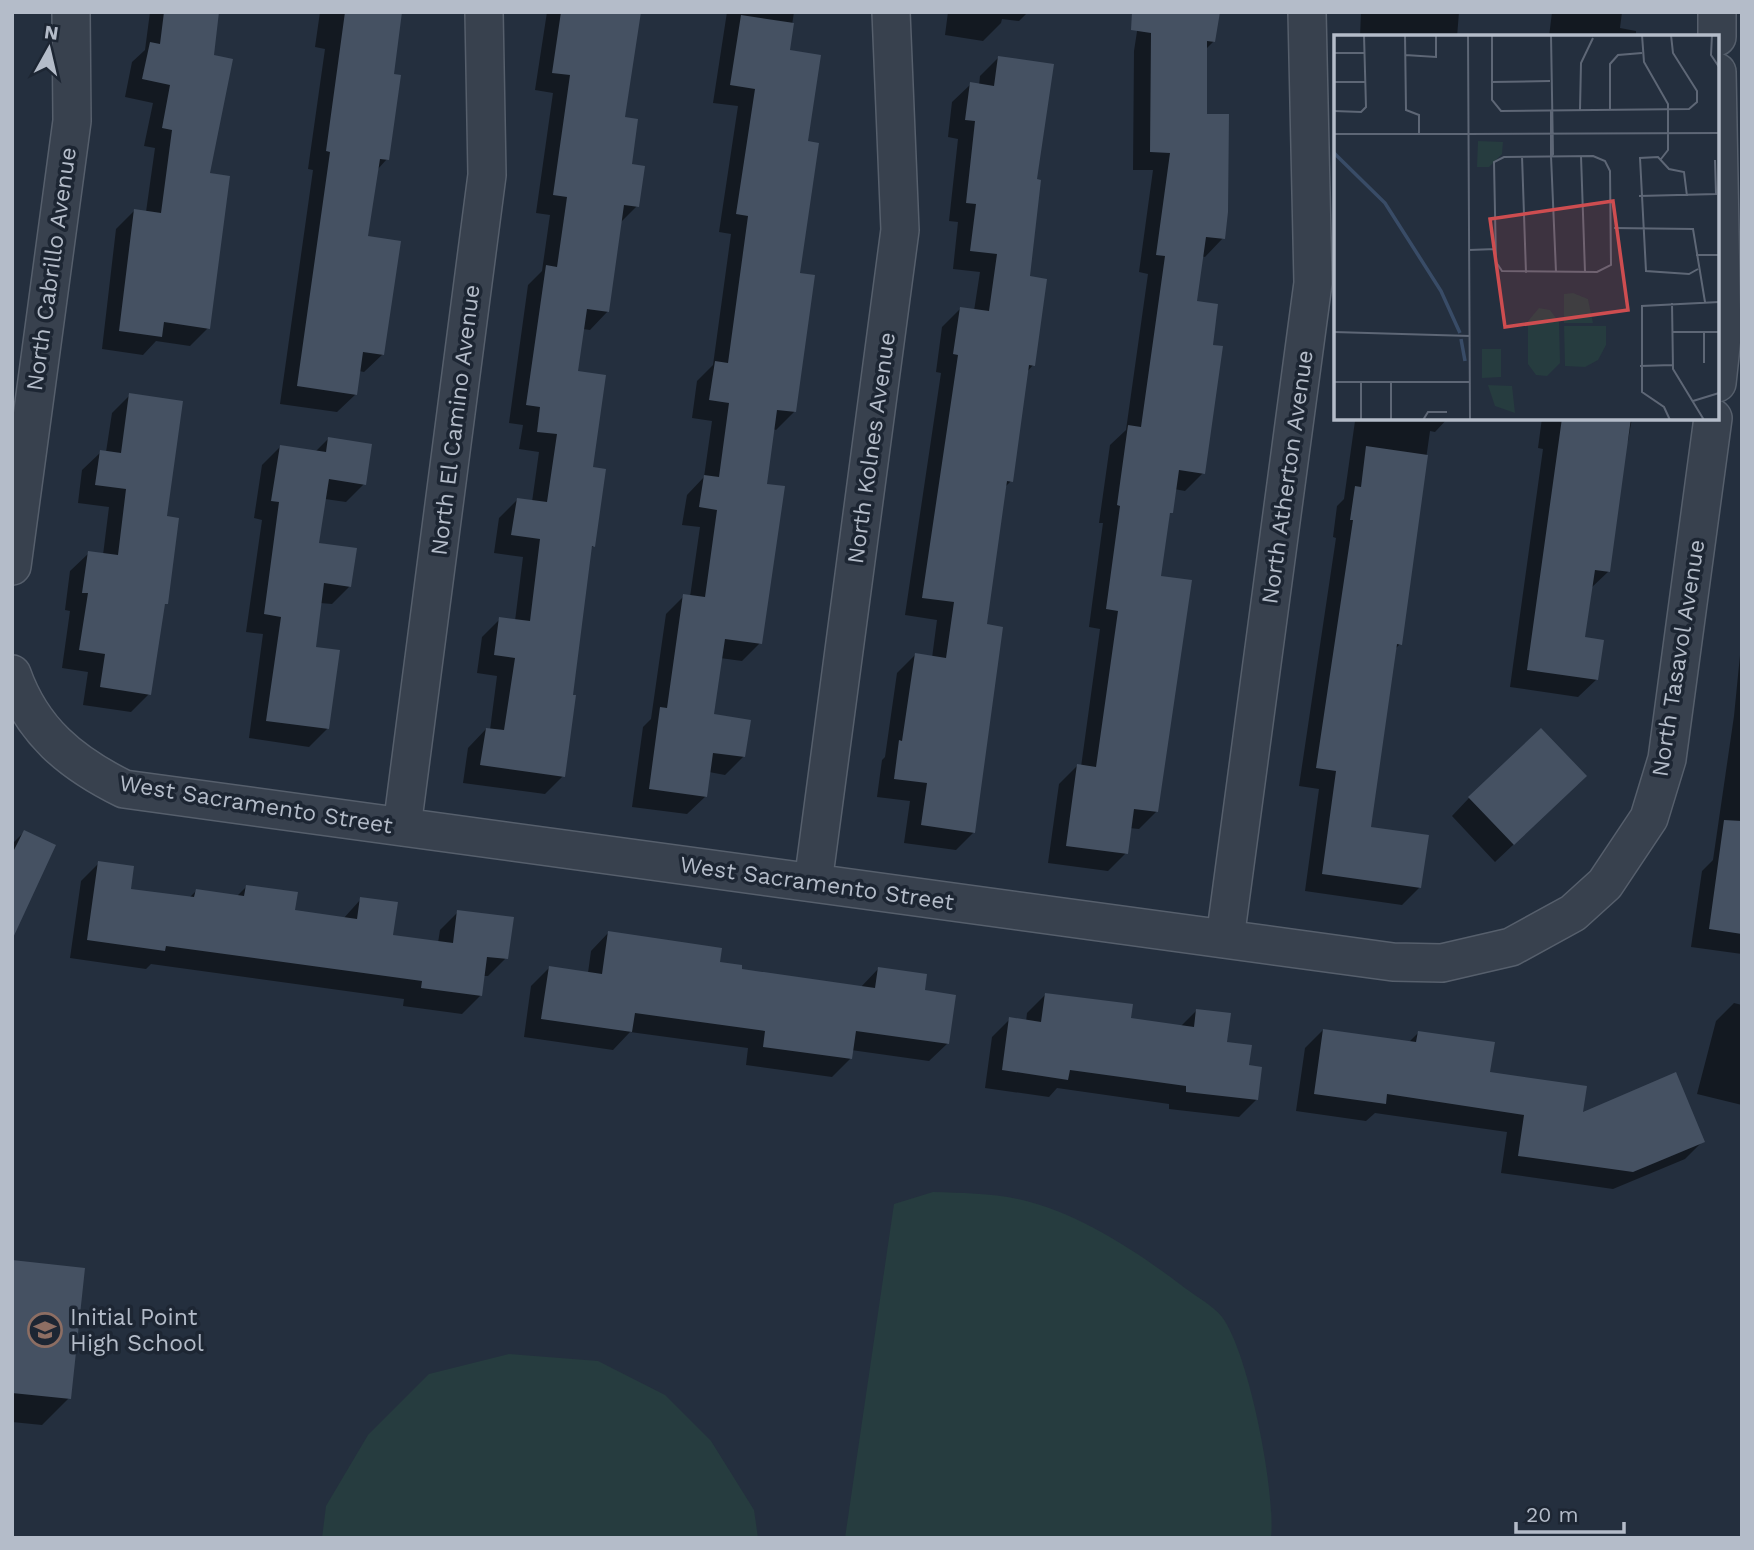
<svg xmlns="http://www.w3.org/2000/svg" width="1754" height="1550" font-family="'Work Sans',sans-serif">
	<rect width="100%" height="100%" fill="#242f3e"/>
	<path fill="#263c3f" d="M 933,1192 C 961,1193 990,1193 1018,1199 C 1075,1211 1135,1250 1181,1285 C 1192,1294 1214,1306 1222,1317 C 1249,1353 1276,1493 1271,1538 L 845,1538 L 894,1204 Z
		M 509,1354 L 598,1361 L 665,1395 L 711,1441 L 754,1510 L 758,1538 L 322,1538 L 326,1506 L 368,1435 L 429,1374 Z"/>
	<path fill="#0007" d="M 150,12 L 218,12 L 212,57 L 208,175 L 208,328 L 190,346 L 156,341 L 143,355 L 102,349 L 116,229 L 134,211 L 146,212 L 155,148 L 144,146 L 153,103 L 125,97 L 132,62 L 145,50 Z
		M 320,12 L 401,12 L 392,76 L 387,159 L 377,170 L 366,238 L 383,354 L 364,372 L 359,371 L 356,394 L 337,412 L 280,404 L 313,170 L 308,169 L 325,49 L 315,47 Z
		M 547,12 L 639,12 L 623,119 L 637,206 L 620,223 L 608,311 L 590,330 L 583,329 L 577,372 L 591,468 L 593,546 L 589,550 L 563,776 L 545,794 L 463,783 L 468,748 L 486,729 L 490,730 L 497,676 L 477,673 L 482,637 L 500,619 L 515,621 L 523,557 L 494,553 L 499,518 L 517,500 L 532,502 L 539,452 L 519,449 L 523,425 L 509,423 L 528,285 L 542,271 L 550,215 L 536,213 L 553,93 L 535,90 Z
		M 727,12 L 794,12 L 788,52 L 806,143 L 798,274 L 794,412 L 776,430 L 773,429 L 765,485 L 760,643 L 742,661 L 720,658 L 712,716 L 744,756 L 725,775 L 709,772 L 706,796 L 687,814 L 632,807 L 643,727 L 651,719 L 666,614 L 684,596 L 690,597 L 700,527 L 682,525 L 687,495 L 704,477 L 712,421 L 692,418 L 697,381 L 713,365 L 731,234 L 719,232 L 738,106 L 713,103 Z
		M 948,12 L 1028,12 L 1019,21 L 1002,19 L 1001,23 L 983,41 L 945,35 Z
		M 1140,12 L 1214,41 L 1206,49 L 1205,116 L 1223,238 L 1205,257 L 1201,256 L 1195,302 L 1211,346 L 1203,473 L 1185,491 L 1174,489 L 1171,512 L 1168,516 L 1159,577 L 1157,811 L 1139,829 L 1129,828 L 1126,853 L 1108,871 L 1048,863 L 1059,784 L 1077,766 L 1081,767 L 1100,629 L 1089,627 L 1103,523 L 1099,523 L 1110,445 L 1126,430 L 1148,274 L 1139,272 L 1153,170 L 1133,170 L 1134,51 Z
		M 1361,12 L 1459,12 L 1457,37 L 1360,37 Z
		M 1552,12 L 1622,12 L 1620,28 L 1636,31 L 1636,37 L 1549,37 Z
		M 998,58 L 1035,181 L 1029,278 L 1033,365 L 1027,372 L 1011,481 L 1004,488 L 985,626 L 974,832 L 956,850 L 904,843 L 910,801 L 877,797 L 882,760 L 885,757 L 897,673 L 915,655 L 932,658 L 937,620 L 905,615 L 941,373 L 936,372 L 942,327 L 960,309 L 974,311 L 980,272 L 953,269 L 958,222 L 949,221 L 958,139 L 948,137 L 952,102 L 971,84 L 979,86 L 980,76 Z
		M 130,395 L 165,518 L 166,603 L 163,607 L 149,694 L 131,712 L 83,705 L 88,672 L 62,668 L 70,611 L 65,610 L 70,571 L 89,553 L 103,555 L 109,507 L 78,503 L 82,470 L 101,452 L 106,452 L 112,413 Z
		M 1351,418 L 1448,418 L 1435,432 L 1430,431 L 1400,644 L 1394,650 L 1369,828 L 1420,887 L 1402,905 L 1305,891 L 1319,789 L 1299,786 L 1336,538 L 1333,537 L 1337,506 L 1344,499 L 1355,421 Z
		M 1542,418 L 1632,418 L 1628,441 L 1625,444 L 1609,571 L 1590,589 L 1583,639 L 1597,679 L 1578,697 L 1510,687 L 1543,449 L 1538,448 Z
		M 328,439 L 364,484 L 346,502 L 325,499 L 317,544 L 350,586 L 332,604 L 320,603 L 314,648 L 327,729 L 309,747 L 249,738 L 263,634 L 246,632 L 262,520 L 254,518 L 262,465 L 280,447 L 315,452 Z
		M 1742,635 L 1742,954 L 1691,947 L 1702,871 L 1713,860 L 1734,716 Z
		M 1567,794 L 1495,862 L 1452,816 L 1469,798 Z
		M 24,832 L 12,928 L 12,844 Z
		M 99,863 L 129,890 L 189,898 L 196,891 L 236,897 L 247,886 L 293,912 L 343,919 L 361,899 L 391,936 L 438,943 L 440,930 L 458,912 L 506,958 L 488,976 L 483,976 L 480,996 L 462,1014 L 403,1006 L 404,999 L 151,964 L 146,969 L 70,958 L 81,881 Z
		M 609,932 L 740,971 L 860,988 L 878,969 L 923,992 L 948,1043 L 929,1061 L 851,1050 L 850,1059 L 832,1077 L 746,1065 L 748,1048 L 630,1032 L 613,1050 L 524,1037 L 531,986 L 549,968 L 588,973 L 591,951 Z
		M 1045,995 L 1129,1020 L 1180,1027 L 1196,1011 L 1247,1067 L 1257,1099 L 1239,1117 L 1169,1109 L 1169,1104 L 1057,1088 L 1049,1097 L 985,1088 L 992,1037 L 1010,1019 L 1026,1022 L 1027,1013 Z
		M 1734,1003 L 1742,1005 L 1742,1105 L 1697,1094 L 1716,1021 Z
		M 1323,1030 L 1409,1042 L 1418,1033 L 1488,1074 L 1581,1115 L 1703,1141 L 1685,1159 L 1613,1189 L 1501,1173 L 1507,1132 L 1375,1113 L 1366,1121 L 1296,1111 L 1305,1048 Z
		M 12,1262 L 69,1398 L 42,1425 L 12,1422 Z"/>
	<path fill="#455162" d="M 164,12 L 219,12 L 214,55 L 233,59 L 210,173 L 230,176 L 210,329 L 164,322 L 162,337 L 119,331 L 134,209 L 161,213 L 172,130 L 162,128 L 170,85 L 142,79 L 150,42 L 160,44 Z
		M 345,12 L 402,12 L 394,74 L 401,75 L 389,160 L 380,159 L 368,236 L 401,241 L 384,355 L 363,352 L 357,395 L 297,386 L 330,152 L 326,151 Z
		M 561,12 L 641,12 L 625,117 L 638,119 L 632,164 L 645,166 L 639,207 L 624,205 L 609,312 L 587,309 L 578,371 L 606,375 L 593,467 L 606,469 L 595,547 L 592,546 L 573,695 L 576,695 L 565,777 L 480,765 L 486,728 L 504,730 L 515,658 L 494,655 L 499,617 L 530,621 L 540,539 L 511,535 L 517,498 L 547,502 L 557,434 L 537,432 L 540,407 L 526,405 L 546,265 L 557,267 L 567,197 L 553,195 L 570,75 L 552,73 Z
		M 1132,12 L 1220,12 L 1215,42 L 1207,41 L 1207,114 L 1229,114 L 1228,212 L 1225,239 L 1206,237 L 1197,301 L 1218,304 L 1213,345 L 1223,346 L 1205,474 L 1179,470 L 1173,513 L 1170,513 L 1161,576 L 1192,580 L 1158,812 L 1134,809 L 1128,854 L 1066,846 L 1077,764 L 1096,767 L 1118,611 L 1106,609 L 1120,506 L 1117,505 L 1128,425 L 1141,427 L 1165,256 L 1156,255 L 1170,153 L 1150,152 L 1151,33 L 1131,30 Z
		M 741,15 L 794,23 L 790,50 L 821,55 L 808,141 L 819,143 L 800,273 L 815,275 L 796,412 L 777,410 L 767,484 L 785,486 L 762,644 L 725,639 L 714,714 L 751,720 L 745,757 L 713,753 L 707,797 L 649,789 L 660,707 L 667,708 L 683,594 L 705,597 L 717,510 L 699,507 L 704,475 L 719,477 L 729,403 L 709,400 L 715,361 L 728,363 L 748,216 L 736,214 L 755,89 L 730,85 Z
		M 998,56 L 1054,64 L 1037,179 L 1041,180 L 1030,276 L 1047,279 L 1035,366 L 1029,365 L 1013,482 L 1007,481 L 987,624 L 1003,627 L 975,833 L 921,825 L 927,783 L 894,779 L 899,740 L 902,741 L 915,653 L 946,658 L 954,602 L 922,598 L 958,355 L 953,354 L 960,307 L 989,311 L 997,254 L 970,251 L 976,204 L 966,203 L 975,121 L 965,120 L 970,82 L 994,86 Z
		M 129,393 L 183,401 L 167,516 L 179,518 L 168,604 L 165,604 L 151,695 L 100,687 L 105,654 L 79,650 L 88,593 L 82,593 L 88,551 L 118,555 L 126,489 L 95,485 L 100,450 L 121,453 Z
		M 1562,418 L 1631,418 L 1610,572 L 1595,570 L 1585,637 L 1604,640 L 1598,680 L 1527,670 Z
		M 328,437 L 372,444 L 366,485 L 329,479 L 319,543 L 357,548 L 351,587 L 324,583 L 316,647 L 340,650 L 329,729 L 266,721 L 281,617 L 264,614 L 279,502 L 271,501 L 280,445 L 326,452 Z
		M 1366,446 L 1428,455 L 1402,645 L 1397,644 L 1371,827 L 1429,835 L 1421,888 L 1322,874 L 1336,771 L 1316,768 L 1353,520 L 1350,520 L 1355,486 L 1361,487 Z
		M 1541,728 L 1587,776 L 1514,845 L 1468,797 Z
		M 1724,820 L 1742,821 L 1742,934 L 1709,929 Z
		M 24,830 L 56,845 L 12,940 L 12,854 Z
		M 98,861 L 134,866 L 131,889 L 194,897 L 196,889 L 244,896 L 246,885 L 298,892 L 295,910 L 357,919 L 360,897 L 398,902 L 393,935 L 453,943 L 457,910 L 514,917 L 508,959 L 487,957 L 482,996 L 421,988 L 422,981 L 166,946 L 165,951 L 87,940 Z
		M 608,931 L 722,948 L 720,962 L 742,965 L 742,969 L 875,988 L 878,967 L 927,974 L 925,990 L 956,995 L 949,1044 L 856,1031 L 852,1059 L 763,1047 L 765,1031 L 635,1013 L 632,1032 L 541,1019 L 549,966 L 602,974 Z
		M 1045,993 L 1133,1004 L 1131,1018 L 1194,1027 L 1196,1009 L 1231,1013 L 1227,1042 L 1252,1045 L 1249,1065 L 1262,1067 L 1258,1100 L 1186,1092 L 1186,1086 L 1070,1070 L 1068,1080 L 1002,1070 L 1009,1017 L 1041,1022 Z
		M 1323,1029 L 1416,1042 L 1418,1031 L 1495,1042 L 1490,1072 L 1587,1086 L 1583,1112 L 1676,1072 L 1705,1142 L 1633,1172 L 1518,1156 L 1524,1115 L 1387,1094 L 1386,1104 L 1314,1094 Z
		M 12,1260 L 85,1268 L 71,1399 L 12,1393 Z"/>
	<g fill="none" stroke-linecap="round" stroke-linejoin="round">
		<g stroke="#565f6c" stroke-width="40">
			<path id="street" d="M 1717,37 L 1717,12
				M 1717,72 L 1722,337 L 1717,383
				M 12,566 L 72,121 L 71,12
				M 12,674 C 32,731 71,763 124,789 L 1393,962 L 1442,963 L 1511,947 L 1573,913 L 1605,884 L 1649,818 L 1667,759 L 1713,418
				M 402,827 L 487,175 L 484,12
				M 813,883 L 900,230 L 891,12
				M 1225,939 L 1313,283 L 1307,12"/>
		</g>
		<use href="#street" stroke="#38414e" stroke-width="37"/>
	</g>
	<defs>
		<g id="school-ring" transform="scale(1.75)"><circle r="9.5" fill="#1d2633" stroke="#8d6e63" stroke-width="1.5"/><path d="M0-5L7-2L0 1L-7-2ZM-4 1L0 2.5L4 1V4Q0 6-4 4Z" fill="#8d6e63"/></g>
	</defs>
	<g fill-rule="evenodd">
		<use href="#school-ring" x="45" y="1330"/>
	</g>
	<g text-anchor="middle" stroke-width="7" stroke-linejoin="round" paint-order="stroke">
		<g font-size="23" fill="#b4bcc9" stroke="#1d2633">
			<text transform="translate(51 269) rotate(-82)" y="8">North Cabrillo Avenue</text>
			<text transform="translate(455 420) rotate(-83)" y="8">North El Camino Avenue</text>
			<text transform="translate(871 448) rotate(-82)" y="8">North Kolnes Avenue</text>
			<text transform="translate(1287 477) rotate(-82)" y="8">North Atherton Avenue</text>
			<text transform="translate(1678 658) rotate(-81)" y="8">North Tasavol Avenue</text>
			<text transform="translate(256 804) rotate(9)" y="8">West Sacramento Street</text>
			<text transform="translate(817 883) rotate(8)" y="8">West Sacramento Street</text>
		</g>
		<g font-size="23" fill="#b4bcc9" stroke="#1d2633" text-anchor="start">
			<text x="70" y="1325">Initial Point<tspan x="70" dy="26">High School</tspan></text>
		</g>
	</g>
	<g transform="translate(1334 35)">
		<rect width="385" height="385" fill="#242f3e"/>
		<path d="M 144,106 L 169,107 L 168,119 L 155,132 L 143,132 ZM 239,258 L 254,264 L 259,288 L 230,288 L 230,259 ZM 205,273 L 216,275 L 225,287 L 226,328 L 213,341 L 202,340 L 194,329 L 194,286 ZM 230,291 L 272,291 L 272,310 L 264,325 L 251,332 L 231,331 ZM 148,314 L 167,314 L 167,342 L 148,343 ZM 154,350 L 178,351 L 181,378 L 161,371 Z" fill="#263c3f"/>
		<path fill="none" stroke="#394c67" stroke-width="3.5" d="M 0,118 L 51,168 L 107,256 L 126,298M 127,304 L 131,326"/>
		<path fill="none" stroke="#5e6776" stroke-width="2" d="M 71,0 L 72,75 L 85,80 L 85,99M 134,0 L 136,385M 158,0 L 158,65 L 167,76 L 355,74 L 363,67 L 363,56 L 339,18 L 337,0M 217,0 L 219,119 L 217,121 L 217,76M 308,0 L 310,27 L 334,69 L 334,115 L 327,124M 378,0 L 377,20 L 385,32M 0,18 L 30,18M 71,20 L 102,22 L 102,0M 0,47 L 31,47M 158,47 L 216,46M 246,75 L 247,28 L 259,3M 276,75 L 276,29 L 284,20 L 308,18M 0,76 L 27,77 L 32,72 L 30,0M 0,99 L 134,99M 134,99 L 385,98M 188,121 L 192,238M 217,121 L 222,237M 247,121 L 251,237M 259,121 L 271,126 L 276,136 L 277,230 L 263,237 L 168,236 L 162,227 L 160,127 L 170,122 ZM 305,161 L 382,159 L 381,125M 353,161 L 350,137 L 335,134 L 324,122 L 306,123 L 312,236 L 355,239 L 364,234M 280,193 L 359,194 L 371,267M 135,215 L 162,214M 362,220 L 385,220M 338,268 L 339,334 L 370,385M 0,297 L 136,301M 338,297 L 385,297M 370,297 L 370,328M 306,331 L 338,330M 0,347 L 136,347M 27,347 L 27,385M 57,347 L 57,385M 359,366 L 385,358M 89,385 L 94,377 L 113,377M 336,385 L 330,372 L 308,357 L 308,271 L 385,267"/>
		<path fill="#ce4d50" fill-opacity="0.15" stroke="#ce4d50" stroke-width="3.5" d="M 279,166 L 294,275 L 171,292 L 156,184 Z"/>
		<rect width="385" height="385" fill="none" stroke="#b4bcc9" stroke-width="3.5"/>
	</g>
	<rect width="1754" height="1550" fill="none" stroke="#b4bcc9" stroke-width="28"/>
	<g transform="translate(49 49) rotate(8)" stroke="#1d2633" stroke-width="5" paint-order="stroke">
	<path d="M0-5L12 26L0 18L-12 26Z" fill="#b4bcc9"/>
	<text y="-10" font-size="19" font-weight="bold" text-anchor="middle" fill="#b4bcc9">N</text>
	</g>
	<path d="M1516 1522v10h108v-10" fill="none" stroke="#b4bcc9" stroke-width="3.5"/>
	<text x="1526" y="1522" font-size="21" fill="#b4bcc9" stroke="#1d2633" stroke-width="5" paint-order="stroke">20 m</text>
</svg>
